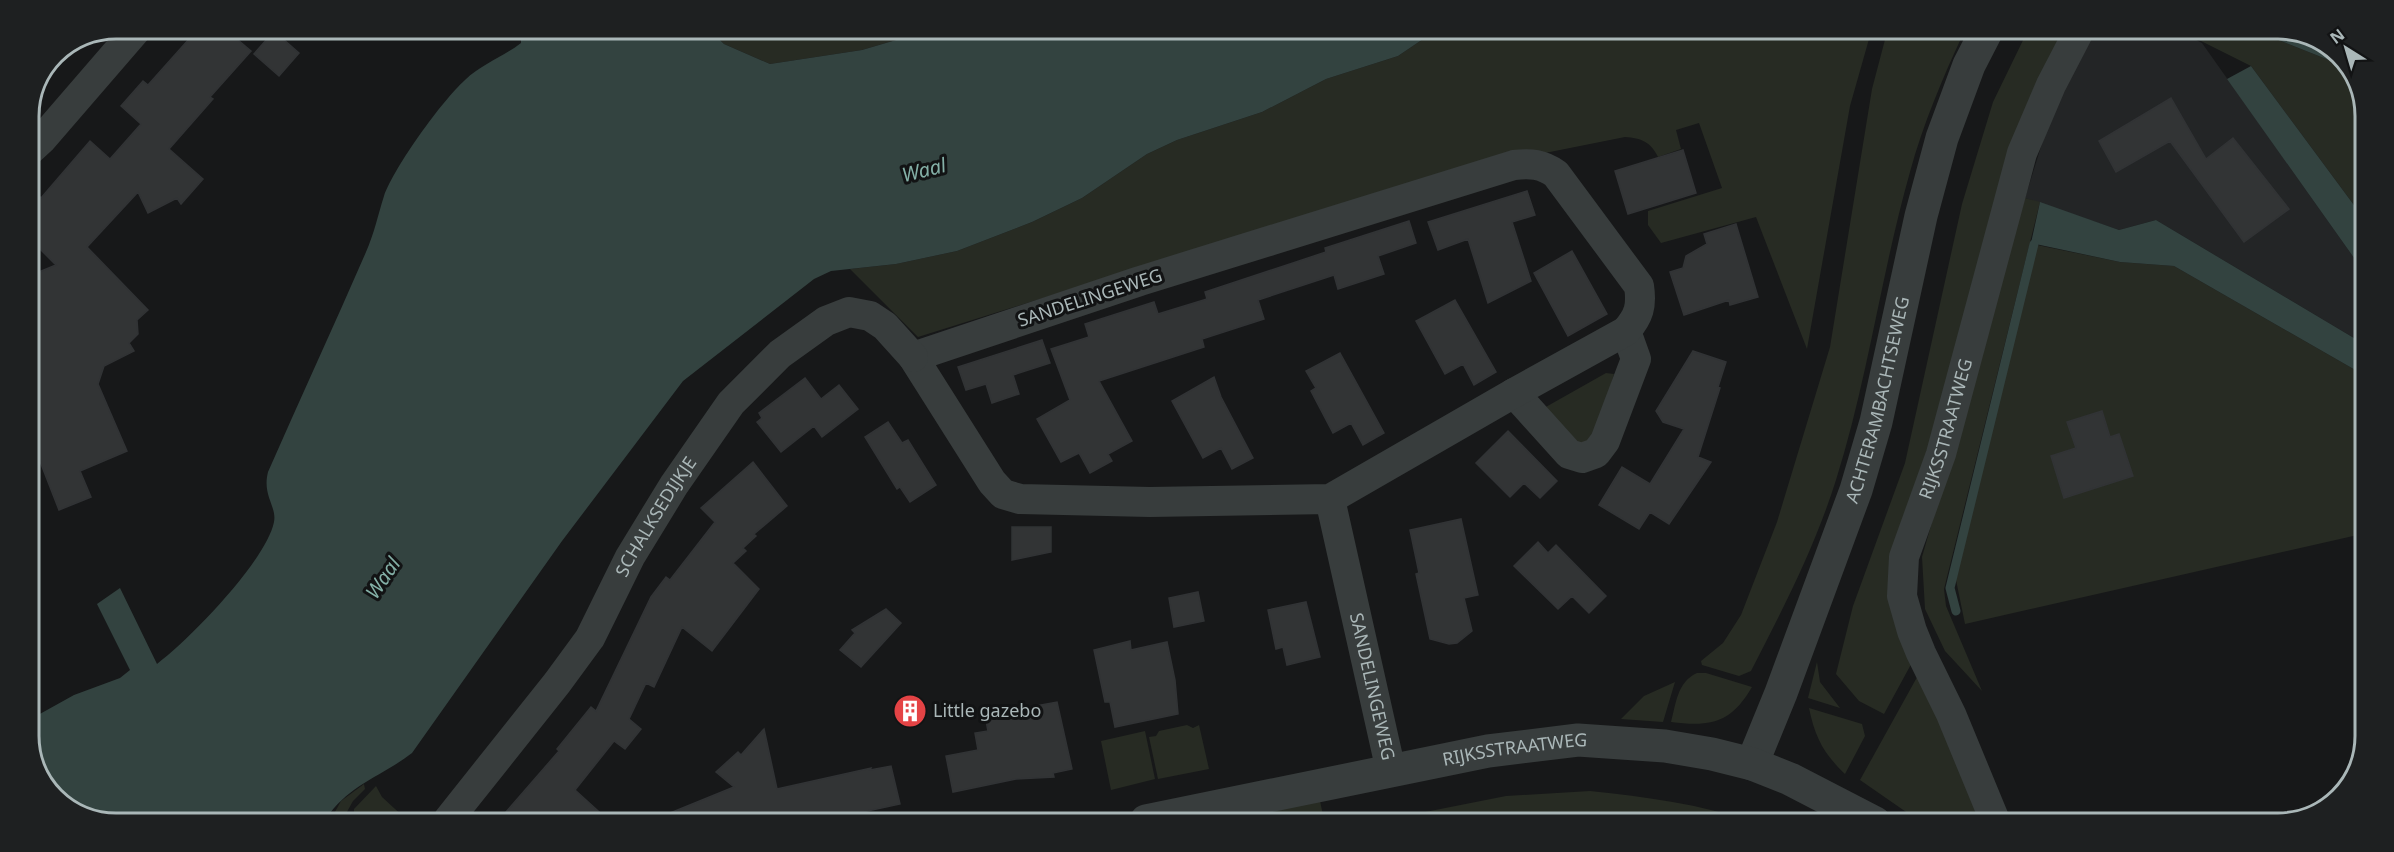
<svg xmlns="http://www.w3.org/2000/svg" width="2394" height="852" font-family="'Noto Sans',sans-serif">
	<rect width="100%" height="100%" fill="#171819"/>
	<path fill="#232526" d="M 2094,33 L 2183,33 L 2202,43 L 2364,272 L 2364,344 L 2156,220 L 2119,230 L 2025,198 L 2050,118 Z"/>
	<path fill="#272b23" d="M 710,30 L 930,30 L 862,50 L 770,64 L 724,44 Z
		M 1435,31 L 1871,32 L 1850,106 L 1807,349 L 1756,217 L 1661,243 L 1648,225 L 1648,211 L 1722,188 L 1699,123 L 1676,130 L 1681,149 L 1658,157 C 1651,142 1641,138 1625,137 L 1540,154 L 1104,279 L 918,337 L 850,269 L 896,264 L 957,251 L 1032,222 L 1082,198 L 1147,154 L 1177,140 L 1262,112 L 1326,79 L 1398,56 Z
		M 1887,32 L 1964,32 C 1943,77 1923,124 1910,172 C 1881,274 1868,379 1836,480 C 1815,547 1783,609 1751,671 L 1739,676 L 1702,665 L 1701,661 L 1723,643 L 1741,615 L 1777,522 L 1830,347 L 1872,89 Z
		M 2027,32 L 2071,33 L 1896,588 L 1915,657 L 1884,714 L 1859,701 L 1836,674 L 1853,606 L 1905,463 L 1962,204 L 1993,102 Z
		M 2185,33 L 2261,33 L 2349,68 L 2365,110 L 2365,220 L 2251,66 Z
		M 2025,198 L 2040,202 L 1944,589 L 1946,606 L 1982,691 L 1945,651 L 1925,609 L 1922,557 Z
		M 2037,245 L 2120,262 L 2174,266 L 2364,375 L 2362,534 L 1965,624 L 1956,580 Z
		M 1606,373 L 1614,374 L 1595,442 L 1583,450 L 1544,408 Z
		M 1817,662 L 1820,682 L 1840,708 L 1808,698 Z
		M 1921,670 L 1989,823 L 1922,823 L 1860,780 Z
		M 1697,673 L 1706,673 L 1752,687 C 1731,723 1711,727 1671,722 C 1676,704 1677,682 1697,673 Z
		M 1675,682 L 1663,722 L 1621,719 L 1644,696 Z
		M 1809,708 L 1862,724 L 1865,736 L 1845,774 C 1823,753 1815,737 1809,708 Z
		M 1187,725 L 1193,728 L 1199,725 L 1209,769 L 1158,779 L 1149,737 L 1156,736 L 1159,731 Z
		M 1145,731 L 1155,779 L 1111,790 L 1101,741 Z
		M 364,784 L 365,789 L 353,801 L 343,819 L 331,819 L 341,801 Z
		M 376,786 L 382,797 L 407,820 L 354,819 L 354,809 Z
		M 1590,791 C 1646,797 1700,804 1753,822 L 1379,822 L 1382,821 L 1381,817 L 1404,812 L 1405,816 L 1506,796 Z
		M 1320,801 L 1323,815 L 1289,821 L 1224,821 Z"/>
	<path fill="#334340" d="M 521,29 L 710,30 L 724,44 L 770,64 L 862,50 L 930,30 L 1435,31 L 1398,56 L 1326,79 L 1262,112 L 1177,140 L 1147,154 L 1082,198 L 1032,222 L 957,251 L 896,264 L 831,271 L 814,279 L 683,381 L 562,541 L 412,753 C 381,777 348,785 326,819 L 88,819 L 47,789 L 29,742 L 29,720 L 74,695 L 120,678 L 130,670 L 97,604 L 120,588 L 157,664 C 190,639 266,561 274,522 C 277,506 262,496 268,472 C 300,399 334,326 366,252 C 374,234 378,215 384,196 C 395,166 441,102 465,80 C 482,64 503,57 521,43 Z
		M 2261,33 L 2305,33 L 2347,63 L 2349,68 Z
		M 2251,66 L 2365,220 L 2364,272 L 2227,79 Z
		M 2040,202 L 2119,230 L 2156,220 L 2364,344 L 2364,375 L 2174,266 L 2120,262 L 2031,243 Z"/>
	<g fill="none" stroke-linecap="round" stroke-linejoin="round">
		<path stroke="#334340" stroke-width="9" d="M 1956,611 L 1950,588 L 2034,244"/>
	</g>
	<path fill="#323435" stroke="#313335" stroke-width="1.5" d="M 198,29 L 225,29 L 251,51 L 210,97 L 213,99 L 169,149 L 203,179 L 181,204 L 177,198 L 148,213 L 138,192 L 87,247 L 148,310 L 137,320 L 138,334 L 129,343 L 134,351 L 104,366 L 98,384 L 127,451 L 80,471 L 91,497 L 59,510 L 29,433 L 29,276 L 56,265 L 29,238 L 29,186 L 41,198 L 90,141 L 110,159 L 141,124 L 121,106 L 143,81 L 148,85 Z
		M 274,31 L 299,53 L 279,76 L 254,54 Z
		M 2171,98 L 2206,159 L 2233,138 L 2289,209 L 2244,242 L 2170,141 L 2116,172 L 2099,141 Z
		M 1683,150 L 1696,193 L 1628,214 L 1615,171 Z
		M 1527,191 L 1535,215 L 1512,222 L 1531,281 L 1488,303 L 1468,239 L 1438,250 L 1428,222 Z
		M 1409,221 L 1416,243 L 1378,256 L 1384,274 L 1338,289 L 1334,275 L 1258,300 L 1264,319 L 1202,339 L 1204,347 L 1099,381 L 1132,441 L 1108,454 L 1112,461 L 1090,473 L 1079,453 L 1061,462 L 1037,419 L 1070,400 L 1051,349 L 1089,337 L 1085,324 L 1154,302 L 1158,314 L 1207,299 L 1205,292 L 1326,252 L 1325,248 Z
		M 1736,224 L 1758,297 L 1730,305 L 1729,300 L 1684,315 L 1670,272 L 1683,268 L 1686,256 L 1707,244 L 1704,234 Z
		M 1572,251 L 1607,314 L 1568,336 L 1534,273 Z
		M 1455,300 L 1496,372 L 1474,385 L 1463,364 L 1445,374 L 1416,321 Z
		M 1042,340 L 1050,363 L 1013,375 L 1019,394 L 992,403 L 986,384 L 966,390 L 958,367 Z
		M 1693,351 L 1726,362 L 1718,387 L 1720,388 L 1698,457 L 1711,462 L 1669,524 L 1650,512 L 1639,529 L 1599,505 L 1622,467 L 1650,484 L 1684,429 L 1663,422 L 1656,411 Z
		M 1340,353 L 1384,433 L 1363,445 L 1351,423 L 1333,433 L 1311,391 L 1316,388 L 1306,371 Z
		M 1214,377 L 1221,397 L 1253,458 L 1232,469 L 1221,448 L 1203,458 L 1172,401 Z
		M 805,378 L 821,399 L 839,385 L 858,409 L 822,437 L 814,426 L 781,452 L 757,422 L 762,418 L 759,413 Z
		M 2102,411 L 2110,437 L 2119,434 L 2133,476 L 2064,498 L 2051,456 L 2076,448 L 2067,422 Z
		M 888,422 L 902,443 L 908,440 L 936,485 L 910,502 L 900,487 L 897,489 L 865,437 Z
		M 1508,431 L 1557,481 L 1540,498 L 1524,483 L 1510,497 L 1476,463 Z
		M 753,462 L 787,506 L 754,534 L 756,536 L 743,548 L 746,551 L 733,563 L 759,589 L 712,651 L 682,627 L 654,687 L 646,683 L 629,719 L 641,729 L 625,749 L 614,741 L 575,790 L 608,820 L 499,820 L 559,751 L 557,749 L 591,707 L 596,711 L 651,597 L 666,577 L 670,580 L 715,522 L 701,508 Z
		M 1461,519 L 1478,595 L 1464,598 L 1472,631 L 1457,643 L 1449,644 L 1430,639 L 1416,574 L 1419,573 L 1410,530 Z
		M 1012,527 L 1051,527 L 1051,552 L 1012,560 Z
		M 1538,542 L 1548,553 L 1556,545 L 1606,596 L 1589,613 L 1572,596 L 1558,609 L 1514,566 Z
		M 1198,592 L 1204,621 L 1174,627 L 1169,598 Z
		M 1306,602 L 1320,657 L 1287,665 L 1283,647 L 1276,649 L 1268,610 Z
		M 886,609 L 901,623 L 861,667 L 840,650 L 855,633 L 852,630 Z
		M 1130,641 L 1131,650 L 1167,642 L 1175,680 L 1178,714 L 1115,727 L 1110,702 L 1105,702 L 1094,650 Z
		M 1057,702 L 1072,769 L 1053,773 L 1054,777 L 1016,779 L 953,792 L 946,756 L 978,750 L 975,733 L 988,731 L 985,715 Z
		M 764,729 L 777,789 L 871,768 L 870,770 L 891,766 L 900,804 L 826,820 L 653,820 L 734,787 L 716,772 L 738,752 L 741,755 Z"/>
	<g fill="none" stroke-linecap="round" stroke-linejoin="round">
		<g stroke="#383d3d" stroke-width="30">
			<path d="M 29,151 L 42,139 L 137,29"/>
			<path d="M 1514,393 L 1569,454 L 1582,458 L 1596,453 L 1605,441 L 1636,359 L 1626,331"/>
			<path id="s1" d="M 1330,499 L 1514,393 L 1626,331 C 1639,316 1642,306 1639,286 L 1556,174 C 1542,164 1531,163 1514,165 L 1140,281 L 913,357 L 992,482 L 1003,494 L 1020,499 L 1150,502 L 1330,499 L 1391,771"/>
			<path id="s2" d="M 448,820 L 557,683 L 590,638 L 630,557 L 674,485 L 731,403 L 780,354 L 826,321 L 849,312 L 870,316 L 885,326 L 913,357"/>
			<path id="s3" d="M 1996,823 L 1951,714 L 1921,653 L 1912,631 L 1902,596 L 1904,557 L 1941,454 L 2022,153 L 2051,85 L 2078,33"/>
		</g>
		<g stroke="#383d3d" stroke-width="33">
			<path id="s4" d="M 1752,764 L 1781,693 L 1856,490 L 1876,422 L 1921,216 L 1942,138 L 1969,65 L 1986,32"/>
			<path id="s5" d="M 1146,821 L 1488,751 L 1578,740 L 1665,746 L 1712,754 L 1752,764 L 1790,779 L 1875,823"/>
		</g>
	</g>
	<defs>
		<g id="building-disc" transform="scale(1.725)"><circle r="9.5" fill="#e44345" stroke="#121314"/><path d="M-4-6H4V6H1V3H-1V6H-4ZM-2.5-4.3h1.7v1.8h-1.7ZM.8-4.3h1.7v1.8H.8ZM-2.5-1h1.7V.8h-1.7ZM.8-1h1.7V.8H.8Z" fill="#fff"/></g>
	</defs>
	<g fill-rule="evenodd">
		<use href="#building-disc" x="910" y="711"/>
	</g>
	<g text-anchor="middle" stroke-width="6" stroke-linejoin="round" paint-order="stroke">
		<g font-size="18" fill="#aab7b8" stroke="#121314">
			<text transform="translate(1090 298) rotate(-18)" y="6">SANDELINGEWEG</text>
			<text dy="6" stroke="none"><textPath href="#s4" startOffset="386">ACHTERAMBACHTSEWEG</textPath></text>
			<text dy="6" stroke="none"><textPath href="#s3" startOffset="420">RIJKSSTRAATWEG</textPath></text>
			<text dy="6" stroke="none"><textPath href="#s2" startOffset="369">SCHALKSEDIJKJE</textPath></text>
			<text dy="6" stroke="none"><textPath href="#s1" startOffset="1888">SANDELINGEWEG</textPath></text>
			<text dy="6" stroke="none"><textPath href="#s5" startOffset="376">RIJKSSTRAATWEG</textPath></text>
		</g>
		<g font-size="18" fill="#aab7b8" stroke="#121314" text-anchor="start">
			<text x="933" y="717">Little gazebo</text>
		</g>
		<g font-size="20" font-style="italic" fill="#84b0a7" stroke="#121314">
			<text transform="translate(924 170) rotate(-14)" y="7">Waal</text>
			<text transform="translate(383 578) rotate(-56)" y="7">Waal</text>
		</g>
	</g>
	<path d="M0 0H2394V852H0ZM116 39H2278A77 77 0 0 1 2355 116V736A77 77 0 0 1 2278 813H116A77 77 0 0 1 39 736V116A77 77 0 0 1 116 39Z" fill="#1e2021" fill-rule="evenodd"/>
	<path fill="none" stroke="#aab7b8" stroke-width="3" d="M116 39H2278A77 77 0 0 1 2355 116V736A77 77 0 0 1 2278 813H116A77 77 0 0 1 39 736V116A77 77 0 0 1 116 39Z"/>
	<g transform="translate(2346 48) rotate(323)" stroke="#121314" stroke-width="4.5" paint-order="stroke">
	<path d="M0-4.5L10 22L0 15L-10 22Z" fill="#aab7b8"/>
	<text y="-9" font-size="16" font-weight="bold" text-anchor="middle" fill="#aab7b8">N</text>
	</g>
</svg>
